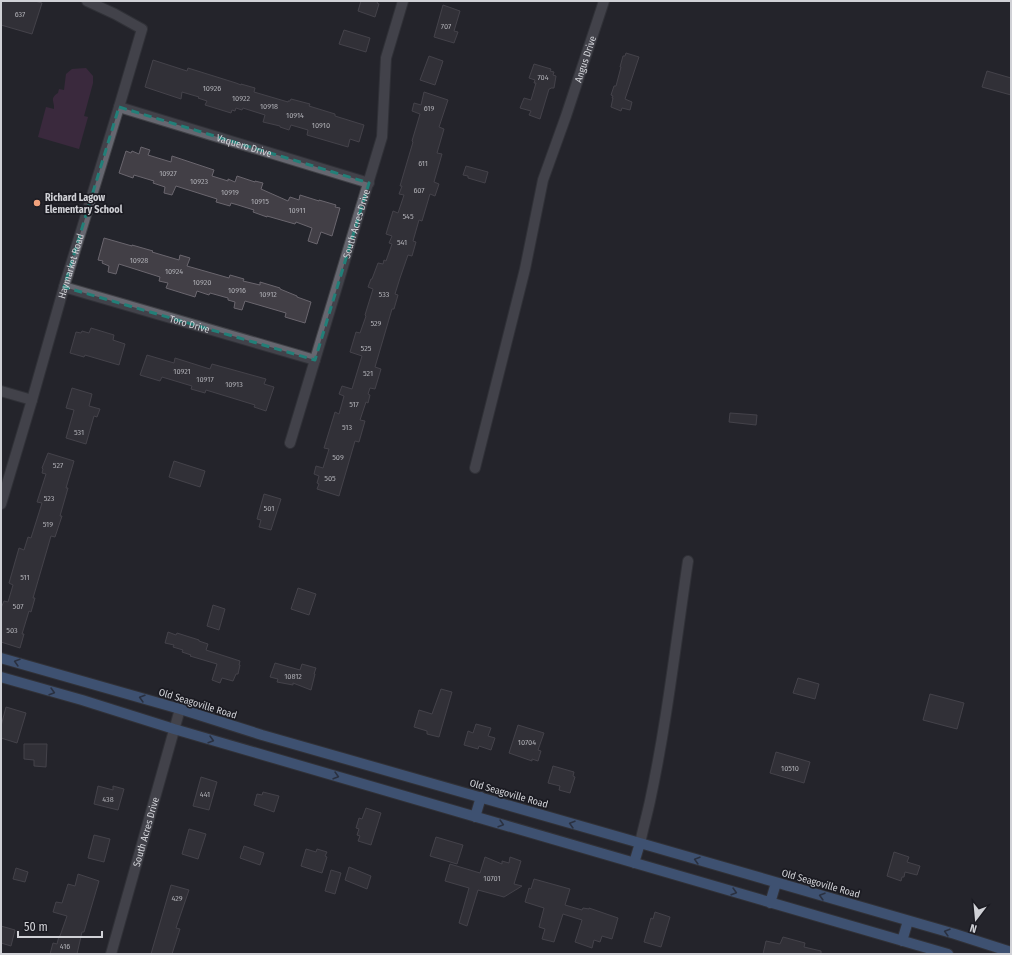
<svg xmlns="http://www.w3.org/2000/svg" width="1012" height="955" font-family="'Fira Sans Condensed',sans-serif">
	<rect width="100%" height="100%" fill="#24252c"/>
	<path fill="#562f52" d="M 86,68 L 93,76 L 93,83 L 84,116 L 88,117 L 79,149 L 38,137 L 46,107 L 54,109 C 55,101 49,99 58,93 L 59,89 L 64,90 L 66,74 L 72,69 Z"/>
	<path fill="#423f46" stroke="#6a666e" d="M 1,1 L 35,1 L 42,3 L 32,34 L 1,25 Z
		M 361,1 L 378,1 L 377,3 L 379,4 L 375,17 L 358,11 Z
		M 443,5 L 460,11 L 454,31 L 458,32 L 454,43 L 434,37 Z
		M 344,30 L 370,38 L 366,52 L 339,44 Z
		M 626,53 L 639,57 L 625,99 L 632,102 L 630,110 L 622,108 L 621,111 L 611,107 L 613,98 L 612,98 L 613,96 L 611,95 L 614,86 L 616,86 L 621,67 L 620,67 L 623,56 L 625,56 Z
		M 429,56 L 443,61 L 435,85 L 420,80 Z
		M 153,60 L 187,71 L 188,68 L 236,83 L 241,85 L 241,84 L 255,88 L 254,92 L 288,102 L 288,101 L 290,101 L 291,99 L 310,104 L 309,106 L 335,114 L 335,116 L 364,125 L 359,142 L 350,139 L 348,147 L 307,135 L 308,130 L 291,125 L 289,130 L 280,127 L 280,126 L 263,122 L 265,115 L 243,108 L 242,110 L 236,108 L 235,111 L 232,110 L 231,113 L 205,105 L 207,101 L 198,98 L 199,97 L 182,92 L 181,99 L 145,87 Z
		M 534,64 L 551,69 L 550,71 L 554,72 L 553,75 L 556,76 L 554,88 L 551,88 L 550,89 L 549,89 L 540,119 L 529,115 L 531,111 L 520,108 L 524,98 L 531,100 L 536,83 L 534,83 L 535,80 L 529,78 Z
		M 987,71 L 1011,78 L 1011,95 L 982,87 Z
		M 424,92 L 448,100 L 439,127 L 444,129 L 437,153 L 442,154 L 434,182 L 439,184 L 435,196 L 430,194 L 422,221 L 419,220 L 413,241 L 416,242 L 412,256 L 408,255 L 400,278 L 395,294 L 398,295 L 394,309 L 392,309 L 375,367 L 381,369 L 375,389 L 370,388 L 368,394 L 370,395 L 368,403 L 366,402 L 360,420 L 365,421 L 359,442 L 355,441 L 339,496 L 317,489 L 319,484 L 317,483 L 319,476 L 314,474 L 316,466 L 323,468 L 329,449 L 324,448 L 335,412 L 339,414 L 344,396 L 339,394 L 342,386 L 352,389 L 362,356 L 350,352 L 356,332 L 360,333 L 366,316 L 365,315 L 373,289 L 368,287 L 371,279 L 372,279 L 378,263 L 383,264 L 384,260 L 386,261 L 392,244 L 389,243 L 392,236 L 386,234 L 393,211 L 398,213 L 404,195 L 399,194 L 402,186 L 400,186 L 413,142 L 412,141 L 420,114 L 412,111 L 414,103 L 421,105 Z
		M 141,147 L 150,150 L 148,155 L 171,162 L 172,156 L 214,170 L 212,176 L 228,181 L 228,179 L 235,182 L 237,176 L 255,182 L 255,181 L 263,183 L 261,189 L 288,201 L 290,197 L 299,200 L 300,195 L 319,201 L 319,200 L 336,205 L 335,207 L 340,208 L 332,236 L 321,232 L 317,244 L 308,241 L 312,228 L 296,222 L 295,224 L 267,216 L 267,217 L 253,212 L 254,210 L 238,205 L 231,203 L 230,206 L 216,202 L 217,199 L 176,186 L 172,195 L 164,193 L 165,187 L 153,183 L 154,181 L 134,175 L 133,178 L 119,173 L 126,151 L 131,153 L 132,151 L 139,154 Z
		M 466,166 L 488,172 L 485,183 L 468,178 L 468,176 L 463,175 Z
		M 104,238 L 132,246 L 132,245 L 153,251 L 152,252 L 179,260 L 180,255 L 190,258 L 187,266 L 229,278 L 230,275 L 244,279 L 243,281 L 260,285 L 260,282 L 280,288 L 280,289 L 297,296 L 297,297 L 311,302 L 305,323 L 285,317 L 286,313 L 245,301 L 242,310 L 234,308 L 235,302 L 228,300 L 228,298 L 210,293 L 209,295 L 197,291 L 195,297 L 166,288 L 168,283 L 159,281 L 160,277 L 119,264 L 116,274 L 108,272 L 109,266 L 102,263 L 103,261 L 98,260 Z
		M 91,328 L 114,335 L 113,340 L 125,344 L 119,365 L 85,355 L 84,357 L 70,353 L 76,332 L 81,333 L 82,331 L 89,333 Z
		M 147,355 L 174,363 L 175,358 L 210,369 L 212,364 L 266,379 L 264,384 L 274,387 L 266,411 L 254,407 L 255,405 L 206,390 L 205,393 L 191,389 L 192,386 L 162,377 L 160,381 L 140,375 Z
		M 72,388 L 92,394 L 89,406 L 100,409 L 97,417 L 94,416 L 86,444 L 66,438 L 74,410 L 66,408 Z
		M 730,413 L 757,415 L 756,425 L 729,422 Z
		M 48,453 L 74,461 L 66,488 L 68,488 L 60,516 L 62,516 L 55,537 L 51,536 L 33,598 L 35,598 L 31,612 L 29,611 L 22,634 L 24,634 L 20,648 L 1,642 L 1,608 L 4,601 L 8,602 L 13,585 L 9,583 L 19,548 L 24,550 L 28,537 L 31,538 L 42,503 L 37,502 L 46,474 L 42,473 L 43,469 L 42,468 Z
		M 174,461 L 205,471 L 200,487 L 169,477 Z
		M 264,494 L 281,499 L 271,530 L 259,527 L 261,520 L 257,519 Z
		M 298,588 L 316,594 L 309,615 L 291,609 Z
		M 213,605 L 225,609 L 219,630 L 207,626 Z
		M 168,632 L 176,635 L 177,633 L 199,640 L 199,641 L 208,644 L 206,650 L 240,661 L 239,665 L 240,665 L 238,674 L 236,674 L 233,681 L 222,678 L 220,683 L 212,680 L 217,664 L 190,656 L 191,655 L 182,652 L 183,650 L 173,647 L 174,645 L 165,643 Z
		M 275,663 L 300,670 L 302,664 L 316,668 L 314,674 L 315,674 L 311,690 L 293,683 L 293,685 L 277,682 L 278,679 L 270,677 Z
		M 798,678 L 819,684 L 815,699 L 793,693 Z
		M 441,689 L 452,692 L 439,737 L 427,734 L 427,731 L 414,727 L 419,710 L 432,714 Z
		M 930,694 L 964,703 L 957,729 L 923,720 Z
		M 6,707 L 26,713 L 17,743 L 1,738 L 1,726 Z
		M 476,724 L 491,728 L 488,736 L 495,738 L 491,750 L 479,746 L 478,749 L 464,745 L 468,731 L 473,733 Z
		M 518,725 L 544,733 L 538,750 L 541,751 L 538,761 L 532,759 L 532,761 L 509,753 Z
		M 24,744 L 47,744 L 46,767 L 34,766 L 34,760 L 24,759 Z
		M 776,752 L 810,762 L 804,783 L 770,773 Z
		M 553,766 L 574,772 L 573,776 L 575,777 L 570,793 L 559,790 L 560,786 L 548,783 Z
		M 201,777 L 217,782 L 209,810 L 193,806 Z
		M 98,786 L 113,790 L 113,786 L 124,789 L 118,810 L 94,804 Z
		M 263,792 L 279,796 L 274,812 L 254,805 L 257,794 L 262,795 Z
		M 366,808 L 381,813 L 371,845 L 358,841 L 360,836 L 357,835 L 359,829 L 356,828 L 359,818 L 362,819 Z
		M 189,829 L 206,834 L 198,859 L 182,854 Z
		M 94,835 L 110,839 L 104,862 L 88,858 Z
		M 436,837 L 463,845 L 457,864 L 430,856 Z
		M 244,846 L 264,853 L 260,865 L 240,858 Z
		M 306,849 L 316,852 L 317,849 L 327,852 L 325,856 L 327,857 L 322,873 L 301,866 Z
		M 894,852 L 909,857 L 907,862 L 920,866 L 917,875 L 905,872 L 904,877 L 902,877 L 901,881 L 887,876 Z
		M 485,857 L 502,864 L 502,861 L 509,863 L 510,857 L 521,861 L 514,884 L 522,886 L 504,897 L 478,890 L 467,926 L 459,923 L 469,888 L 445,881 L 450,864 L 480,873 Z
		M 349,867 L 371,876 L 367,889 L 345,880 Z
		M 16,868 L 28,872 L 25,882 L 13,879 Z
		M 331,870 L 341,873 L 335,894 L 325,891 Z
		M 78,874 L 99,881 L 84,932 L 82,932 L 77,954 L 50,954 L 53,943 L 57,944 L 59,936 L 60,936 L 67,916 L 53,912 L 56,902 L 62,903 L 68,884 L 75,886 Z
		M 534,879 L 570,889 L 565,905 L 582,910 L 583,908 L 589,909 L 589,908 L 618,918 L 612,939 L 602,936 L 600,942 L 594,940 L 592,948 L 575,942 L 582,920 L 563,914 L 554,942 L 542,939 L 545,929 L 539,927 L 544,908 L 525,902 L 529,888 L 531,889 Z
		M 171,885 L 189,890 L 176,928 L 180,929 L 172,954 L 151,954 Z
		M 655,912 L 670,917 L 661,947 L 644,942 L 651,918 L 653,919 Z
		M 1,926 L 15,930 L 11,946 L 1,943 Z
		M 783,937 L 805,943 L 804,947 L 821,951 L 821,954 L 763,954 L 766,941 L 780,944 Z"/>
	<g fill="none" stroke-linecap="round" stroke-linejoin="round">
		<g stroke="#404146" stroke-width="12">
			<g id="minor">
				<path id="s1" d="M 119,107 L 369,183"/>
				<path id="s2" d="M 64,287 L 315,360"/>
				<path d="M 1,391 L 32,400"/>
				<path id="s3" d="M 290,443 L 382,137 L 386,58 L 403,1"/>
				<path id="s4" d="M 475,468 L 525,269 L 543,180 L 566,116 L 604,1"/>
				<path id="s5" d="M 1,504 L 32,400 L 64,287 L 119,107 L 142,29 L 115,14 L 87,1"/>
				<path d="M 640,843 C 643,829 647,815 650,801 C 667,722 676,641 688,561"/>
				<path id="s6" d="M 111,954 L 180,709"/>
			</g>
		</g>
		<g stroke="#404146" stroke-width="12">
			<path id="major" d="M 1,658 L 180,709 L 262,735 L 640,843 L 955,934 L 1011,952
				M 1,677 L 82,700 L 174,729 L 948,954
				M 475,817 L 481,797
				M 634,863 L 640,843
				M 770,903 L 776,883
				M 902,941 L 908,921"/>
		</g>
		<use href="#minor" stroke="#666770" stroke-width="10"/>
		<use href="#major" stroke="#5e88c5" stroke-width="10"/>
	</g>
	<defs><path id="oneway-chevron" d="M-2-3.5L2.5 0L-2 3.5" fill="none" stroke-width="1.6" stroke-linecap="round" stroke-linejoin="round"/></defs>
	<g stroke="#32415b">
		<use href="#oneway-chevron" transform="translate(17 662) rotate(-164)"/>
		<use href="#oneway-chevron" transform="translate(52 692) rotate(16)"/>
		<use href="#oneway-chevron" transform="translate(142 698) rotate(-164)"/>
		<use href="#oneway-chevron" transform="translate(211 740) rotate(16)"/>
		<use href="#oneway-chevron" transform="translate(336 776) rotate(16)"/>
		<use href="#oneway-chevron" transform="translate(501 824) rotate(16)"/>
		<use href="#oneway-chevron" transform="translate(572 824) rotate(-164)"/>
		<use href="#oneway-chevron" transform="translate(697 860) rotate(-164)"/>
		<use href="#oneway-chevron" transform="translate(734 892) rotate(16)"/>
		<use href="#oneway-chevron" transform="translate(822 896) rotate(-164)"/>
		<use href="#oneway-chevron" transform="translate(947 932) rotate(-164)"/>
	</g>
	<path d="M0 0H1012V955H0ZM 119,107 L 369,183 L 315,360 L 64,287 Z" fill="#24252c" fill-opacity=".55" fill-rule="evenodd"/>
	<path fill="none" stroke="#227f78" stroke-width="3" stroke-dasharray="8 5" stroke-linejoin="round" d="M 119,107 L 369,183 L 315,360 L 64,287 Z"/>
	<circle fill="#f1a17c" stroke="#1b1b22" stroke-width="1.5" cx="37" cy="203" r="4"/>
	<g text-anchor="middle" stroke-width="3.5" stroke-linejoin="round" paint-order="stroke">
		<g font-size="8" fill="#acacb2">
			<text x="20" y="17">637</text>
			<text x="446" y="29">707</text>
			<text x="543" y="80">704</text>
			<text x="212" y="91">10926</text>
			<text x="241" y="101">10922</text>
			<text x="269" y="109">10918</text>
			<text x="429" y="111">619</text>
			<text x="295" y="118">10914</text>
			<text x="321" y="128">10910</text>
			<text x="423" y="166">611</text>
			<text x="168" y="176">10927</text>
			<text x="199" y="184">10923</text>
			<text x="419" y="193">607</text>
			<text x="230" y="195">10919</text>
			<text x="260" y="204">10915</text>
			<text x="297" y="213">10911</text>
			<text x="408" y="219">545</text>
			<text x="402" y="245">541</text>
			<text x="139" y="263">10928</text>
			<text x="174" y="274">10924</text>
			<text x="202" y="285">10920</text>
			<text x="237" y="293">10916</text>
			<text x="268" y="297">10912</text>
			<text x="384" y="297">533</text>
			<text x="376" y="326">529</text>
			<text x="366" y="351">525</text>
			<text x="182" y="374">10921</text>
			<text x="368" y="376">521</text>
			<text x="205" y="382">10917</text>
			<text x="234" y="387">10913</text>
			<text x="354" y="407">517</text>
			<text x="347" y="430">513</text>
			<text x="79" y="435">531</text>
			<text x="338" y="460">509</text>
			<text x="58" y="468">527</text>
			<text x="330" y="481">505</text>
			<text x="49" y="501">523</text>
			<text x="269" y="511">501</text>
			<text x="48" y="527">519</text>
			<text x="25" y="580">511</text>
			<text x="18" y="609">507</text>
			<text x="12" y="633">503</text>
			<text x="293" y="679">10812</text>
			<text x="527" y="745">10704</text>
			<text x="790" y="771">10510</text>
			<text x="205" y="797">441</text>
			<text x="108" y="802">438</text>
			<text x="492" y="881">10701</text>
			<text x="177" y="901">429</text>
			<text x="65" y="949">416</text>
		</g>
		<g font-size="10" fill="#d0d1d6" stroke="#1b1b22">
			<text dy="4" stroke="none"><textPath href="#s4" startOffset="424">Angus Drive</textPath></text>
			<text dy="4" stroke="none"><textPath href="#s1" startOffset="131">Vaquero Drive</textPath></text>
			<text dy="4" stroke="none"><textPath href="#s3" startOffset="229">South Acres Drive</textPath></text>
			<text dy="4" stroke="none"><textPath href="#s5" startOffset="248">Haymarket Road</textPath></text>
			<text dy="4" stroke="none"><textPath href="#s2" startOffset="131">Toro Drive</textPath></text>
			<text transform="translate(198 703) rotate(17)" y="4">Old Seagoville Road</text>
			<text transform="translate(509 793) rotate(16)" y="4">Old Seagoville Road</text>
			<text dy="4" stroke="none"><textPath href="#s6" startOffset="127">South Acres Drive</textPath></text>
			<text transform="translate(821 883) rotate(16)" y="4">Old Seagoville Road</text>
		</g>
		<g font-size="10" font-weight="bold" fill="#d0d1d6" stroke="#1b1b22" text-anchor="start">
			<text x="45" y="201">Richard Lagow<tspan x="45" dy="12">Elementary School</tspan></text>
		</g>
	</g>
	<rect width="1012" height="955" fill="none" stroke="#d0d1d6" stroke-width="4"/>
	<g transform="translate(976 919) rotate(196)" stroke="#1b1b22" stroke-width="3" paint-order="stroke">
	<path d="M0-3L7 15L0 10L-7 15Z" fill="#d0d1d6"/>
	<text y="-6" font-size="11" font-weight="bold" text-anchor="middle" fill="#d0d1d6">N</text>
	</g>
	<path d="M18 931v6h84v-6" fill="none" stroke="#d0d1d6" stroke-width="2"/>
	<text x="24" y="931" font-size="12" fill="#d0d1d6" stroke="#1b1b22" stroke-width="3" paint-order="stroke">50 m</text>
</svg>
